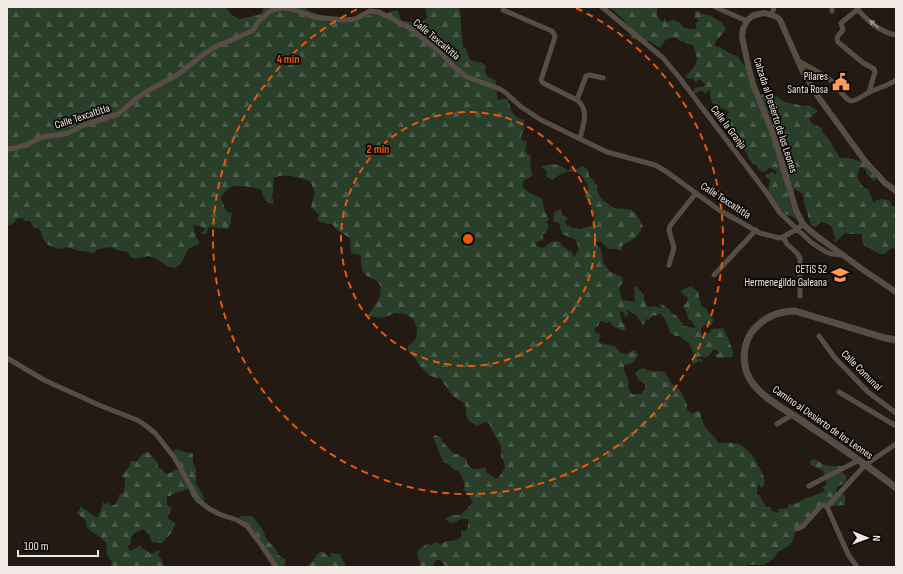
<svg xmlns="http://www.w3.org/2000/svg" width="903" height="574" font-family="'Sofia Sans Condensed',sans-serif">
	<defs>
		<pattern id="forest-firs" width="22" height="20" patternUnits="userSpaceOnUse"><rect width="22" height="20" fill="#2a3f2a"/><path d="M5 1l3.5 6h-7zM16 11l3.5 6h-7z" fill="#495b49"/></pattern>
	</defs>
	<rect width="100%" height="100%" fill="#221a13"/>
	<path fill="url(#forest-firs)" d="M 7,7 L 225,7 L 233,16 L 240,19 L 261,14 L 264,7 L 305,7 L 307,10 L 318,14 L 324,19 L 337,19 L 351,22 L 374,13 L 387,13 L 397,10 L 399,13 L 401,21 L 418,23 L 427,18 L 425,7 L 459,7 L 461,17 L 461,26 L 463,47 L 467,48 L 466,50 L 469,56 L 470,60 L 482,63 L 486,66 L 485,71 L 487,76 L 496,81 C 496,85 497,98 498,101 L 501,99 L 508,99 C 511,110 512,117 524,120 L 524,130 L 521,136 L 522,140 L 527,142 L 525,151 L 531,157 L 530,168 L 533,175 L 530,177 L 523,181 L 523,187 L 528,192 L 541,198 L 543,200 C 543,207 545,214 549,219 L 546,222 L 549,226 L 546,232 L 542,235 L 544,238 L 542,241 C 539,240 537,242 536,245 L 542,248 L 552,242 L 559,241 L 563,247 L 566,248 L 568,251 L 571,250 L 571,252 L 575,257 L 576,253 L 578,252 L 579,249 L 576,240 L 562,234 L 559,223 L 553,221 L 554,212 L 561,209 L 563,216 L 568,218 L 565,222 L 567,226 L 569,225 L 570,227 L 580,229 L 586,227 L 592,226 L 592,222 L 594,220 L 594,216 L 596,215 L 592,213 L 591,206 L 585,196 C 586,194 587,190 588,187 C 588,184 587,183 585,181 C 579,167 562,170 553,180 L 547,177 L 546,170 L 541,167 C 544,166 546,165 548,165 C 555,163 563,166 567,171 L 569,170 L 572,167 L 575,170 L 583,166 L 588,171 L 589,176 L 593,180 L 597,186 L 598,193 L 603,201 C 607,202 608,204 611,206 C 618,211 628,206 634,212 C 637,214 640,222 643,226 C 641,230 638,236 634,239 C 630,242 626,242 622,246 L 622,251 L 617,249 L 609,249 L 600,241 L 594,243 L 601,249 L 603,262 L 609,271 L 622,277 L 623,282 L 619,288 L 622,300 L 635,302 L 634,288 L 636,286 L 644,295 L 644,299 L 645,301 L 647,307 L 654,306 L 661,308 L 662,308 L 660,306 L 660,304 L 663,305 L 669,309 L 670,312 L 677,316 L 684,326 L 695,328 L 692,321 L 688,319 L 687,313 L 683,305 L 686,304 L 688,298 L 683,294 L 680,291 L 691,286 L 698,292 L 701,305 L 706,309 L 714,320 L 711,325 L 707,324 L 701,328 L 702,336 L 706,333 L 709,333 L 712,329 L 723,328 C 727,337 733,347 733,357 L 717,358 L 715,355 L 720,353 L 716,350 L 713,350 L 709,356 L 704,358 L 703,356 L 697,357 L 697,359 L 702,359 L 703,362 L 698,361 L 693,365 L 691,360 L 695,356 L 689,343 L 679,336 L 676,336 L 670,333 C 669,326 665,318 660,313 L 656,316 L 653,315 L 649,320 L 645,319 L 646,322 L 643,325 L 635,314 L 627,310 L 628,316 L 625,317 L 624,313 L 621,311 L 619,314 L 621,315 L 622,322 L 624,324 L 626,330 L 623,331 L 613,326 L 610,322 L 607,323 L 600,321 L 598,326 L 595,328 L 595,332 L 600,334 L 599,343 L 615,346 L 621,353 L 626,354 L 634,350 L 639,355 L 631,364 L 627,364 L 624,366 L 624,371 L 629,381 L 628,388 L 632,394 L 641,394 L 645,389 L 645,384 L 639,380 L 635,374 L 638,370 L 643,368 L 654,372 L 657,371 L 665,372 L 672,384 L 680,390 L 687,404 L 687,409 L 691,414 L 697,411 L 700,412 C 701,416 702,421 704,425 C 707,431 715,436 718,443 C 726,443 733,442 740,445 C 752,451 759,466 764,477 C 765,480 764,484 764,486 L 761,488 L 758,483 L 757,495 L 760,495 L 762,501 L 765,504 L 765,507 L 770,507 L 772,511 L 778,513 L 778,509 L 788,508 L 788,505 C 790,504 792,504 794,504 C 799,503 803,498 808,498 L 823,492 L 825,490 L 822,487 L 826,485 L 826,481 L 823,471 L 811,465 L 810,461 L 814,459 C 819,461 819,461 823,464 C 828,467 836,466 841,466 L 841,471 L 846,476 L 847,482 L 838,486 L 836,491 L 838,491 L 845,496 L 845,505 L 821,507 L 810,519 L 810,522 L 808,522 L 797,527 L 792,542 L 786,548 L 778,552 L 773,559 L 764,565 L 748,565 L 743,567 L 457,567 L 451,566 L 450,565 L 446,567 L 440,560 L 436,560 L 432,567 L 419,567 L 420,564 L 417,554 L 418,550 L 427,544 L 431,545 L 436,542 L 440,544 L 446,541 L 452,541 L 461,538 L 461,531 L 467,531 L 469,519 L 461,519 L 454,523 L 449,522 L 445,519 L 452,515 L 458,515 L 462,514 L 473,502 C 469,497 469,493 463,490 L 465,487 L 462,476 L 458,471 L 454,470 L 448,464 L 443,462 L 433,437 L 435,435 L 442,438 L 441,440 L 454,454 L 458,454 L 467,460 L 467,464 L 473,469 L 478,469 L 479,468 L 481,469 L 485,467 L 487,473 L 496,479 L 499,477 L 505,468 L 504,462 L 501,457 L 501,446 L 492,430 L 489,423 L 485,422 L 477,426 L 468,420 L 466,415 L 466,408 L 464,403 L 454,397 L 449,391 L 441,379 L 430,376 L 419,365 L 415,358 L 408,351 L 408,345 L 411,344 L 416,338 L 417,328 L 414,320 L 406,314 L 395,313 L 383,318 L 368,316 L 380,297 L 381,287 L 378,282 L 367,276 L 363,272 L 361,262 L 361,256 L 357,254 L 351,254 L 350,238 L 338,231 L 332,224 C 327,224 324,222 320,222 L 317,219 L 319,215 L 311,207 L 315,192 L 310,181 C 298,178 285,172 274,178 L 273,193 L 272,197 L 274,204 C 264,202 265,199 261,190 C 254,187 236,184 229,188 C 226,191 223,194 221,198 C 224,204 224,212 232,213 C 231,218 231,225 228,229 L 209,227 L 206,234 L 201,234 L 201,233 L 205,229 L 203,227 L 193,225 L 195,233 L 197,235 L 195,236 L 200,243 L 188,249 L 183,260 L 179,265 L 174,268 L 167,266 L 157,259 L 149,256 L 135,259 L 130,257 L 129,253 L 124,251 L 120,251 L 111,247 L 103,248 L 102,249 L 98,249 L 93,254 L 89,252 L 80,251 L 66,247 L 62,249 C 45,246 45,244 39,228 L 34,228 L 30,221 L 25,221 L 23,218 L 16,219 L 14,223 L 7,226 Z
		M 609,7 L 658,7 C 656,13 657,17 662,22 L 665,18 L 666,22 L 674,20 L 680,23 L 684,28 L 688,28 L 689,29 L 697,29 L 695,23 L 696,23 L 699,21 L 695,17 L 695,11 L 699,11 L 700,13 L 711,16 L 722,23 L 726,30 L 715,42 L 715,46 L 721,48 L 729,53 L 737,56 L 750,73 L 754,93 L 761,95 L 767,92 L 776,96 L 784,102 L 805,106 L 808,105 L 818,111 L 809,119 L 812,124 L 822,128 L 822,132 L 828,138 L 839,157 L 843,158 L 849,158 L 863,162 L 876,178 L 874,181 L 867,174 L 865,169 L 862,167 L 860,167 L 857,177 L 862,186 L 865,188 L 868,189 L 874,204 L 875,201 L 880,199 L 889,200 L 892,206 L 896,207 L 896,250 L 892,247 L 885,254 L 880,254 L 865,246 L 862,240 L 862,234 L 847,234 L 845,230 L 845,233 L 836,242 L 833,240 L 836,238 L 834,236 L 832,227 L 826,223 L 820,222 L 815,227 L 811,225 L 808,217 L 808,214 L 805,207 L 803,194 L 795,189 L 788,196 L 792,208 L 803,219 L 797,220 L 792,216 L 786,215 L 782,210 L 772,205 C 769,197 767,188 770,180 L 766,177 L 766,174 L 770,173 L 772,171 L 775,175 L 777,171 L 770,168 L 764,172 L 760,171 L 756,165 L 750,161 L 746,152 L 734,139 L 729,129 L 727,115 L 729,112 C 725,108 722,109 717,107 C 711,105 710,94 709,89 L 706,94 L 702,90 L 694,94 L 694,88 L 704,86 L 705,84 L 699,79 L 696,83 L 692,78 L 691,79 L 685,77 C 697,64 700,63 693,45 L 680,41 L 675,37 L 666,39 L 660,48 L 649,41 L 632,39 L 629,27 L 623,19 Z
		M 174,450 L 179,450 L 193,454 L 193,463 L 196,468 L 196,483 L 204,497 L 204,506 L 195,502 L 188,489 C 183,491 173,493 170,496 L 167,496 L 167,505 L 172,509 L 167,517 L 173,522 L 175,522 L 175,526 L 173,528 L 173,531 C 169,535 166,539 162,543 L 151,542 L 150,534 L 147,533 L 143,529 L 136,532 L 131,537 L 131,544 L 127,546 L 130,551 L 140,546 L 150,553 L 154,553 L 158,550 L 160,551 L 158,555 L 161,559 L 165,567 L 111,567 L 112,562 L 107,555 L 106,543 L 99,536 L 88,529 L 85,520 L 79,515 L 77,512 L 80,510 L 80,506 L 97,518 L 101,510 L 103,502 L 106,504 L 109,502 L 110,505 L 115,505 L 119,498 L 119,495 L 124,492 L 125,478 L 121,476 L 121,475 L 123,475 L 129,467 L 131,461 L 138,461 L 138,459 L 143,454 L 148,452 C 152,457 158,460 158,467 L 162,469 L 166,474 L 170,473 L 174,470 L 179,470 L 174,452 Z
		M 240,516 L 252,516 L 262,528 L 267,540 L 275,548 L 279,556 L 286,559 L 284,567 L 272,567 L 271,559 L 267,549 L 267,548 L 261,544 L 251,532 L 242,525 Z
		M 322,551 L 329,557 L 331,556 L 331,553 L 340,554 C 342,560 344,561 346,567 L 306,567 L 314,560 L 317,554 Z"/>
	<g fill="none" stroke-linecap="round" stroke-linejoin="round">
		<path stroke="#574d45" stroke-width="5" d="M 602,7 L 663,58 L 678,76 L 766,192 L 780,213 L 812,243 L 826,252 L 832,254 L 841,255
			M 715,7 L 747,21
			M 832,7 L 832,11
			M 857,8 C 865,19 881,33 896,35
			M 858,9 L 841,23 L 843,30 C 840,34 835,37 838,42 L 862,62 L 874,69 L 875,72 L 869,92
			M 503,10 L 552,31 L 554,34 L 555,37 L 541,80 L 543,83 L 577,100 C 590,110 583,125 580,138
			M 772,15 L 774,7
			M 798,61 L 802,63 C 811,68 830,78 836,85 C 840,90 845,100 851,101 C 857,101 863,95 868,93 C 877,88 888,86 896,80
			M 577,100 L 586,76 L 590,75 L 603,78
			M 7,149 L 15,148 L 26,145 L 42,137 L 57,135 L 68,133 L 84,125 L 118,114 L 136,99 L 144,93 L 177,75 L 204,54 L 215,47 L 252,31 L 260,20 L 269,12 L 279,8 L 286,8 L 292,9 L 314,17 L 344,20 L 355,19 L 370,11 L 379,12 L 408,27 L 441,53 L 454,67 L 467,77 L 500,89 L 506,93 L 520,106 L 541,120 L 607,152 L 655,165 L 667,172 L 719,210 L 760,233 L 779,238 L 783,237 L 797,229 L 803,224
			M 783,237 L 787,244 L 797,253 L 800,258 L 800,296
			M 669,265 L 674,248 L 669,230 L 670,226 L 696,193
			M 714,275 L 756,230
			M 819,336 L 835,358 L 868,392 L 896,413
			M 7,358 L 44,380 L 99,405 L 137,420 L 145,425 L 155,433 L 174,457 L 199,501 L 208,508 L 219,514 L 237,520 L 247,526 L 262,546 L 276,567
			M 839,392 L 896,426
			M 777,424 L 792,415
			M 809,486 L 859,460
			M 827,507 L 865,465 L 896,444
			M 797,529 L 803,526 L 821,506 L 824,505 L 827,507 L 848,554 L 857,567"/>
		<path stroke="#574d45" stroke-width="6" d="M 896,191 L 885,183 L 865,161 L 819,98 L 803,72 L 780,20 L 777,17 L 765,13 L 759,14 L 752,16 L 747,21 L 743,29 L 742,37 L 749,69 L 753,84 L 774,137 L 796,210 L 803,224 L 814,234 L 862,269 L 896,292"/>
		<path stroke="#574d45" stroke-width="7" d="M 896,340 L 885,338 L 795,311 C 776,311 762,318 751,333 C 741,349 742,371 754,385 C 766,400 786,410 802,421 C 834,443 866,464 896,488"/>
	</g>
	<defs><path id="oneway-solid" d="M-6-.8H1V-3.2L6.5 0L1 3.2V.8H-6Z"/></defs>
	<use fill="#9c938d" href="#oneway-solid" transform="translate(874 24) rotate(-140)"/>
	<g fill="none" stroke="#e8590c" stroke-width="2" stroke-dasharray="7 5">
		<circle cx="468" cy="239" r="127"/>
		<path d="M576 8A255 255 0 1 1 360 8"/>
	</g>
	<defs>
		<g id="civic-bare" transform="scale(1.38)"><path d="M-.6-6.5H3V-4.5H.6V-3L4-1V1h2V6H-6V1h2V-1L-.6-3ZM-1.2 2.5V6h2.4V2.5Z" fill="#ff9b5a" stroke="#090604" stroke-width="2.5" paint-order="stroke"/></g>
		<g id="school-bare" transform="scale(1.38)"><path d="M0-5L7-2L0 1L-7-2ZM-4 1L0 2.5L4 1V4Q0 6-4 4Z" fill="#ff9b5a" stroke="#090604" stroke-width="2.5" paint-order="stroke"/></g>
	</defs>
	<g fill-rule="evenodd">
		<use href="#civic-bare" x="841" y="82"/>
		<use href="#school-bare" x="840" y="275"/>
	</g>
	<g text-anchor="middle" stroke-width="3.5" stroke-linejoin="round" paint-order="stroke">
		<g font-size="11" fill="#f0e9e5" stroke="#090604">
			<text transform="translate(437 39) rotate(40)" y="4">Calle Texcaltitla</text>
			<text transform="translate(776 115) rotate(72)" y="4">Calzada al Desierto de los Leones</text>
			<text transform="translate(82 116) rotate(-18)" y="4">Calle Texcaltitla</text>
			<text transform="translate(729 127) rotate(53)" y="4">Calle la Granja</text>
			<text transform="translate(726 200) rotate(33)" y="4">Calle Texcaltitla</text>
			<text transform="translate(862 370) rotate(45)" y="4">Calle Comunal</text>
			<text transform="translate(823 422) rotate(35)" y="4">Camino al Desierto de los Leones</text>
		</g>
		<g font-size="11" fill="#f0e9e5" stroke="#090604" text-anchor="end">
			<text x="828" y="80">Pilares<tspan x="828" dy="13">Santa Rosa</tspan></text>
			<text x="827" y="273">CETiS 52<tspan x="827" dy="13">Hermenegildo Galeana</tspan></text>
		</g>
	</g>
	<circle cx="468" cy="239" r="6" fill="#e8590c" stroke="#090604" stroke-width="2"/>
	<g font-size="12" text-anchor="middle" font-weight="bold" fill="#e8590c" stroke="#090604" stroke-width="3.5" stroke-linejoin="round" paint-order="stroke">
		<text x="288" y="63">4 min</text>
		<text x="378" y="153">2 min</text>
	</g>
	<rect width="903" height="574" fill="none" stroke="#f0e9e5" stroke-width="16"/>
	<g transform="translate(867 538) rotate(91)" stroke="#090604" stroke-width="3" paint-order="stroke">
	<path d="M0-3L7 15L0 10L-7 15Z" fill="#f0e9e5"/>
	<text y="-6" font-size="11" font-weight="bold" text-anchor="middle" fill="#f0e9e5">N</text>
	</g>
	<path d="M18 550v6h80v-6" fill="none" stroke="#f0e9e5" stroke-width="2"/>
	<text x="24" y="550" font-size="12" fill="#f0e9e5" stroke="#090604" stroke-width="3" paint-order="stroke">100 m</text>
</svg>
